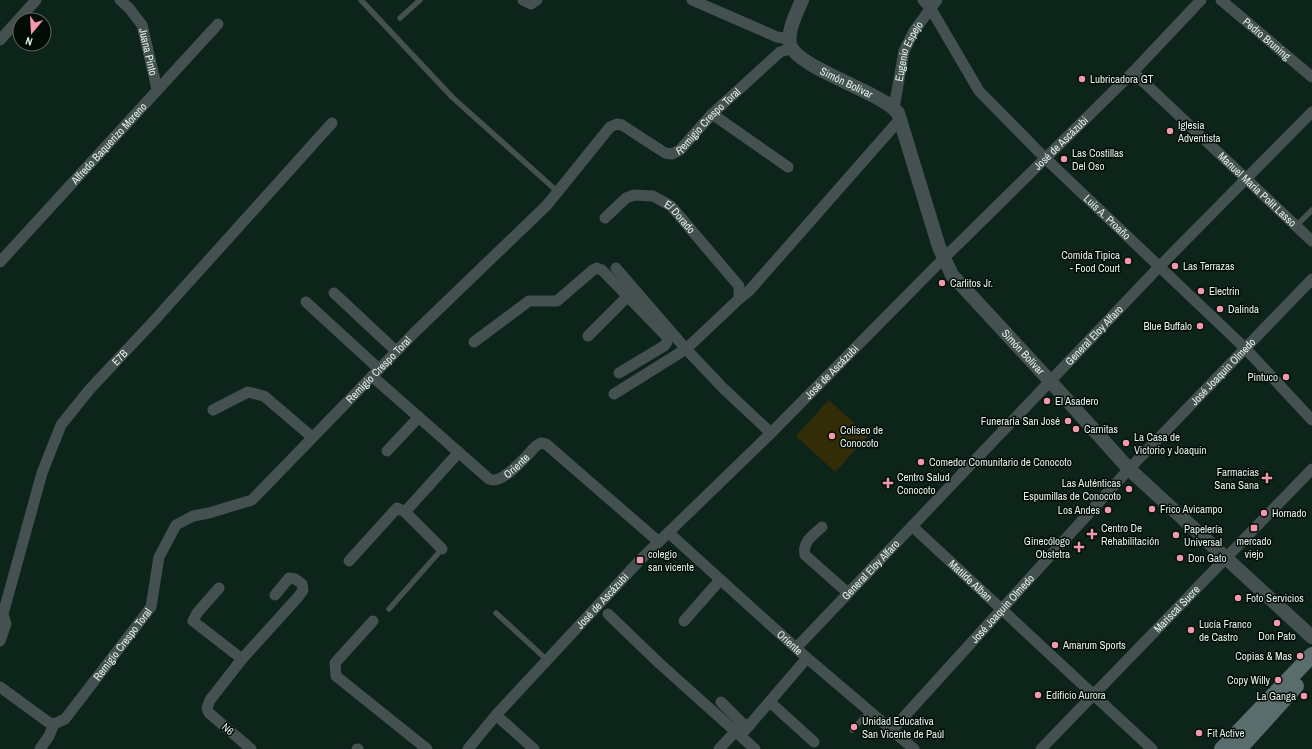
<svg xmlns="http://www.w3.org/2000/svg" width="1312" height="749" font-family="'Archivo Narrow',sans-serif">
	<rect width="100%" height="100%" fill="#0d241a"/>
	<path fill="#332d07" d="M 829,400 L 868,436 L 835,472 L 796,436 Z"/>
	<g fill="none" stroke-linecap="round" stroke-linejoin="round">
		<path stroke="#445150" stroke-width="5.5" d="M 361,0 L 452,97 L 558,192
			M 400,18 L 420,0
			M 1296,226 L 1312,210
			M 389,609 L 442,549
			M 496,613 L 547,660
			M 852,730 L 870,711"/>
		<g stroke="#445150" stroke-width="11">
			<path id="s1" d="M 120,0 L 129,8 L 142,25 L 157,89"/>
			<path d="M 523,0 L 531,4 L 537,0"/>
			<path d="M 692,0 L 777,37 L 790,39"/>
			<path id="s2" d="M 923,0 L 931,9 L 979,91 L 1045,158 L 1245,348 L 1312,420"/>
			<path id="s3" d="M 1221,0 L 1312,77"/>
			<path d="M 0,40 L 36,0"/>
			<path id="s4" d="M 1133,72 L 1312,241"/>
			<path id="s5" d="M 894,108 L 904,51 L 914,31 L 937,0"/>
			<path d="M 712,114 L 788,167"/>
			<path id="s6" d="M 605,218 L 626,198 L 634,195 L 653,196 L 671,206 L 739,286 L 739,299 L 686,349 L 614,394"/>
			<path id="s7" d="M 0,262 L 218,24"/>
			<path d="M 616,268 L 686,349 L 723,388 L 771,433"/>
			<path d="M 334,293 L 396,351"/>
			<path d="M 739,299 L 749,291 L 901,118"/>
			<path d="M 306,302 L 379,369"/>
			<path d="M 588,336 L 633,291"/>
			<path d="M 474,342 L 529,301 L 557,301 L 593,270 L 597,268 L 602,270 L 667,337 L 667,342 L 664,346 L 619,373"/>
			<path id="s8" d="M 372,376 L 489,479 C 502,486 527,455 536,446 L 541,443 L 546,444 L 659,542"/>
			<path d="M 213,410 L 248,392 L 264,396 L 312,437"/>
			<path d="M 387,451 L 419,417"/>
			<path d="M 405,512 L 459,452"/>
			<path id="s9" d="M 912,526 L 1152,749"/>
			<path d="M 822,527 C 813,535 802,542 805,555 L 848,593"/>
			<path id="s10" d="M 669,533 L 807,658 L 914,749"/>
			<path d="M 349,561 L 397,508 L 405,512 L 442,549"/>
			<path d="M 219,588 L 197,613 L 193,621 L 242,659"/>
			<path d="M 608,614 L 659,663 L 755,749"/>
			<path d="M 373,621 L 335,663 L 336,676 L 427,749"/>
			<path d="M 684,621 L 720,580"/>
			<path id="s11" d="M 0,641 L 6,624 L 3,614 L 42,473 L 61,425 L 90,389 L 152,323 L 332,123"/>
			<path id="s12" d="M 796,648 L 1158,268 L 1312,112"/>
			<path id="s13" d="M 0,687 L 48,722 L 54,724 L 65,719 L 151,607 L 159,557 L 176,525 L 193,516 L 209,513 L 252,500 L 415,332 L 547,205 L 610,127 L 617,124 L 622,125 L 665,153 L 672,154 L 680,150 L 712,114 L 780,52 L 792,48"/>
			<path d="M 721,702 L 743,724 L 750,725"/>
			<path d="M 770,702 L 814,742"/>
			<path d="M 496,715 L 534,749"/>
			<path id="s14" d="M 892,730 L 1129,469 L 1312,279"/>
			<path d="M 741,735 L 807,658"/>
			<path d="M 40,749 L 49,736 L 54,724"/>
			<path d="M 251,749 L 209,713 L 207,708 L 210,700 L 242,659 L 299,596 L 303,590 L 302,584 L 295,579 L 289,578 L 275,595"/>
			<path d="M 357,749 L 358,749"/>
			<path id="s15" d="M 468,749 L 496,715 L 640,560 L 771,433 L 943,259 L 1133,72 L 1201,0"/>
			<path d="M 719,749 L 736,731"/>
			<path id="s16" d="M 1041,749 L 1312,469"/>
		</g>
		<path stroke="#445150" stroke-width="14" id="s17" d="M 802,0 C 797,12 787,31 790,44 C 796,68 880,91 898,113 L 939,247 L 952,275 L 1050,381 L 1129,469 L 1312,637"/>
		<path stroke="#596d6c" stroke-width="16" d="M 1222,749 L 1312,655
			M 1239,749 L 1296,686"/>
	</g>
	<g fill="#f29aad" stroke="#030b07" stroke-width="1.5">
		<circle cx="1082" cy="79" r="4"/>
		<circle cx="1170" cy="131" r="4"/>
		<circle cx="1064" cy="159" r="4"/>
		<circle cx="1128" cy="261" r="4"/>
		<circle cx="1175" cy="266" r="4"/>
		<circle cx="942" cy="283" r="4"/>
		<circle cx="1201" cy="291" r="4"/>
		<circle cx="1220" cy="309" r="4"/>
		<circle cx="1200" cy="326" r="4"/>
		<circle cx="1286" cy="377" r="4"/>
		<circle cx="1047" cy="401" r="4"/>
		<circle cx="1068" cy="421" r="4"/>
		<circle cx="1076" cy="429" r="4"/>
		<circle cx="832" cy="436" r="4"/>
		<circle cx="1126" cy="443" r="4"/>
		<circle cx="921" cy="462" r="4"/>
		<path d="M1265 472h4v4h4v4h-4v4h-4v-4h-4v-4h4z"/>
		<path d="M886 477h4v4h4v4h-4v4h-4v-4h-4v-4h4z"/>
		<circle cx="1129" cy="489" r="4"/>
		<circle cx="1152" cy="509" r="4"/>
		<circle cx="1108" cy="510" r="4"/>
		<circle cx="1264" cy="513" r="4"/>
		<rect x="1250" y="524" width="8" height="8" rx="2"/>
		<path d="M1090 528h4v4h4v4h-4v4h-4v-4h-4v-4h4z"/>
		<circle cx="1176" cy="535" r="4"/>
		<path d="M1077 541h4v4h4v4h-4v4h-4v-4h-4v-4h4z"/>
		<circle cx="1180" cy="558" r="4"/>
		<rect x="636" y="556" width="8" height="8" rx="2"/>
		<circle cx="1238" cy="598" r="4"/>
		<circle cx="1277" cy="623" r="4"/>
		<circle cx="1191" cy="630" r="4"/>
		<circle cx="1055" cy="645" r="4"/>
		<circle cx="1300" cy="656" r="4"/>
		<circle cx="1278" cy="680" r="4"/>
		<circle cx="1038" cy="695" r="4"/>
		<circle cx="1304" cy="696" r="4"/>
		<circle cx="854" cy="727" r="4"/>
		<circle cx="1199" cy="733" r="4"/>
	</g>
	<g text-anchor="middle" stroke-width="3" stroke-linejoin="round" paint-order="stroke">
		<g font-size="11" fill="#e3f1e9" stroke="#030b07">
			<text dy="4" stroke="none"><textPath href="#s3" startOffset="60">Pedro Bruning</textPath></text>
			<text dy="4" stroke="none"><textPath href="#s1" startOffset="61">Juana Pinto</textPath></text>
			<text dy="4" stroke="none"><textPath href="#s5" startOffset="59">Eugenio Espejo</textPath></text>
			<text dy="4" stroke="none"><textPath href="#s17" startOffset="116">Simón Bolívar</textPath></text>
			<text dy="4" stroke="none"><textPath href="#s13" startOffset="1024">Remigio Crespo Toral</textPath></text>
			<text dy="4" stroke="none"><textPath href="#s7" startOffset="161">Alfredo Baquerizo Moreno</textPath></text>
			<text dy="4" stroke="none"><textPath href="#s15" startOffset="848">José de Ascázubi</textPath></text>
			<text dy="4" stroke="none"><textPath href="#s4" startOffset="171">Manuel Maria Polit Lasso</textPath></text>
			<text dy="4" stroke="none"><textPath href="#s6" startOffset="91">El Dorado</textPath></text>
			<text dy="4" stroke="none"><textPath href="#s2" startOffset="287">Luis A. Proaño</textPath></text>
			<text dy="4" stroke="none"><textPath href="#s12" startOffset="432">General Eloy Alfaro</textPath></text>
			<text dy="4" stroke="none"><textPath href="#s17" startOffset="452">Simón Bolívar</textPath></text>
			<text dy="4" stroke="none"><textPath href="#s11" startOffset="316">E7B</textPath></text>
			<text dy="4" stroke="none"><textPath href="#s13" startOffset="568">Remigio Crespo Toral</textPath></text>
			<text dy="4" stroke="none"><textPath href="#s14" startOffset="488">José Joaquin Olmedo</textPath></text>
			<text dy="4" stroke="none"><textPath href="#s15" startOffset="524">José de Ascázubi</textPath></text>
			<text dy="4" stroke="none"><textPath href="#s8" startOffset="188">Oriente</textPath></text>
			<text dy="4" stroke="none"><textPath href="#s12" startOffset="108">General Eloy Alfaro</textPath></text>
			<text dy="4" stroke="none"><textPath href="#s9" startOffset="80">Matilde Alban</textPath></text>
			<text dy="4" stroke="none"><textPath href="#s15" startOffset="200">José de Ascázubi</textPath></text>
			<text dy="4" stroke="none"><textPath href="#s14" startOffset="164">José Joaquin Olmedo</textPath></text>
			<text dy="4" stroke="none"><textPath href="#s16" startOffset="195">Mariscal Sucre</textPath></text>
			<text dy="4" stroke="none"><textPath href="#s10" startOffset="163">Oriente</textPath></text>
			<text dy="4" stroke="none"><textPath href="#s13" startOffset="172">Remigio Crespo Toral</textPath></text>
			<text transform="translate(228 729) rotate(41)" y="4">N6</text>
		</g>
		<g font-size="11" fill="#e3f1e9" stroke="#030b07" text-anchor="start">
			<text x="1090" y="83">Lubricadora GT</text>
			<text x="1178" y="129">Iglesia<tspan x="1178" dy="13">Adventista</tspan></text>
			<text x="1072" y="157">Las Costillas<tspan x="1072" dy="13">Del Oso</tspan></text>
			<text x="1120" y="259" text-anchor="end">Comida Tipica<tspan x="1120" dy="13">- Food Court</tspan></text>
			<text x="1183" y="270">Las Terrazas</text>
			<text x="950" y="287">Carlitos Jr.</text>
			<text x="1209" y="295">Electrin</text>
			<text x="1228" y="313">Dalinda</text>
			<text x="1192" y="330" text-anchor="end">Blue Buffalo</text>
			<text x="1278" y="381" text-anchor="end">Pintuco</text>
			<text x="1055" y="405">El Asadero</text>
			<text x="1060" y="425" text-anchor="end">Funeraría San José</text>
			<text x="1084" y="433">Carnitas</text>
			<text x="840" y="434">Coliseo de<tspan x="840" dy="13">Conocoto</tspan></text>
			<text x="1134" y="441">La Casa de<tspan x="1134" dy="13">Victorio y Joaquin</tspan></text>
			<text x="929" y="466">Comedor Comunitario de Conocoto</text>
			<text x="1259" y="476" text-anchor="end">Farmacias<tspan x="1259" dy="13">Sana Sana</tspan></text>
			<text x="897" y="481">Centro Salud<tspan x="897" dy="13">Conocoto</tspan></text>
			<text x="1121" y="487" text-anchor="end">Las Auténticas<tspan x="1121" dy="13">Espumillas de Conocoto</tspan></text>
			<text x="1160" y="513">Frico Avicampo</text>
			<text x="1100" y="514" text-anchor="end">Los Andes</text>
			<text x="1272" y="517">Hornado</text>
			<text x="1101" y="532">Centro De<tspan x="1101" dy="13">Rehabilitación</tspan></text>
			<text x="1184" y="533">Papelería<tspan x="1184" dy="13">Universal</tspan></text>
			<text x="1070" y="545" text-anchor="end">Ginecólogo<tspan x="1070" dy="13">Obstetra</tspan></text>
			<text x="1254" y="545" text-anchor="middle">mercado<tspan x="1254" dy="13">viejo</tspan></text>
			<text x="648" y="558">colegio<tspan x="648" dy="13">san vicente</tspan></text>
			<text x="1188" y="562">Don Gato</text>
			<text x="1246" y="602">Foto Servicios</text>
			<text x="1199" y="628">Lucía Franco<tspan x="1199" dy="13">de Castro</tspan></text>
			<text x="1277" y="640" text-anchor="middle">Don Pato</text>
			<text x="1063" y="649">Amarum Sports</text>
			<text x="1292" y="660" text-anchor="end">Copias &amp; Mas</text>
			<text x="1270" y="684" text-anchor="end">Copy Willy</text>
			<text x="1046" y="699">Edificio Aurora</text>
			<text x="1296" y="700" text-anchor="end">La Ganga</text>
			<text x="862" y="725">Unidad Educativa<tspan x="862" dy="13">San Vicente de Paúl</tspan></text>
			<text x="1207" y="737">Fit Active</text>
		</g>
	</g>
	<g transform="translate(32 32) rotate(198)"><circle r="19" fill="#030b07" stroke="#5d6761"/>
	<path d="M0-3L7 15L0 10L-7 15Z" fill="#f29aad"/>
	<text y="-6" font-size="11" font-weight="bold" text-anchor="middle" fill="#e3f1e9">N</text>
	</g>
</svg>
